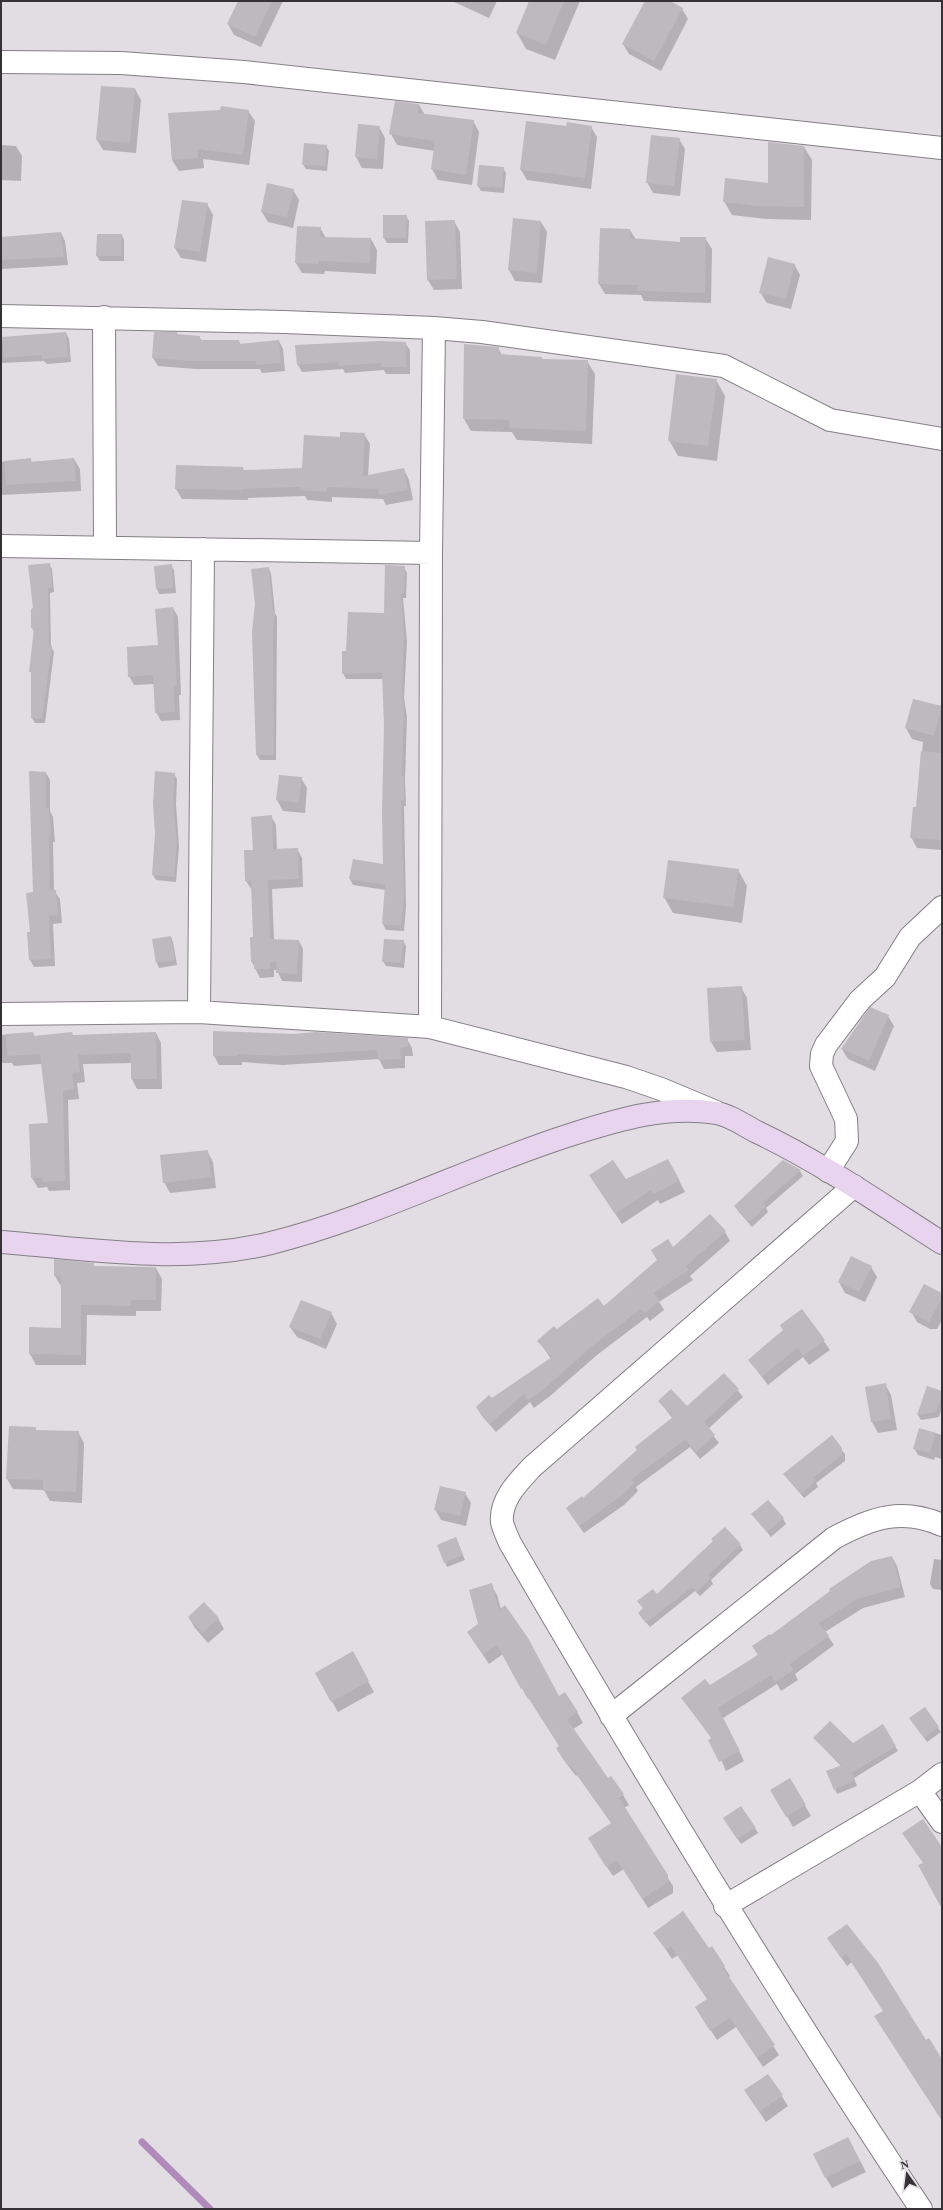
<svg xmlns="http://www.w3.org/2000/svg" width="943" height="2210" font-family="'Times New Roman',serif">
	<rect width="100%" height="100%" fill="#e2dce3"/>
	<path fill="#0003" d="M 239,1 L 283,1 L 261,47 L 234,35 L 228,24 Z
		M 452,1 L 497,1 L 489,18 Z
		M 530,1 L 580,1 L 555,60 L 526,49 L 517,33 Z
		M 646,1 L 668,1 L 682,9 L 688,19 L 661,71 L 629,54 L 623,44 Z
		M 135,89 L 141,100 L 136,153 L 103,150 L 97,140 Z
		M 419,105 L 425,115 L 473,121 L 479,132 L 472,185 L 438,180 L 432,169 L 435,151 L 397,145 L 391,134 Z
		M 248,111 L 255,121 L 249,165 L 203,159 L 204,168 L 179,171 L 172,160 L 169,114 Z
		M 379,127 L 385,138 L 383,169 L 362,168 L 356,157 Z
		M 567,127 L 591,127 L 597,137 L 591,189 L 527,180 L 521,170 Z
		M 679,139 L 685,149 L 680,196 L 653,193 L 647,182 Z
		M 1,145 L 16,146 L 22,156 L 21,181 L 1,180 Z
		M 326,146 L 329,151 L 327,171 L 306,169 L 303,164 Z
		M 804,147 L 812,160 L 811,220 L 767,219 L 732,215 L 724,201 L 769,184 Z
		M 503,168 L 506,173 L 504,193 L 481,191 L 478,186 Z
		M 293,190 L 299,200 L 293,228 L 268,222 L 262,212 Z
		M 207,204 L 213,215 L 206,262 L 181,258 L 175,248 Z
		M 406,216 L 409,221 L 408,243 L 387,243 L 384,238 Z
		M 514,220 L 541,222 L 547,232 L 542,283 L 515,281 L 509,270 Z
		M 454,221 L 460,232 L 462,289 L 434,290 L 428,280 Z
		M 320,228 L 326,238 L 371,239 L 377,250 L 376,274 L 325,271 L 324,274 L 302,273 L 296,263 Z
		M 630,230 L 636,240 L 681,243 L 705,238 L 712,249 L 711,303 L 644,301 L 641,295 L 605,294 L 599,284 Z
		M 61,233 L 65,241 L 68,265 L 2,269 L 1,238 Z
		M 122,235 L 124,240 L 124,261 L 100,261 L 97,256 Z
		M 794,264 L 800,275 L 791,309 L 767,303 L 760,292 Z
		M 66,333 L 69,339 L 71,362 L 47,364 L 44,361 L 1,363 L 1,338 Z
		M 177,333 L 178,335 L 199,337 L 202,341 L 239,341 L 241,345 L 279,341 L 283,349 L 285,371 L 262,373 L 260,369 L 195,369 L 158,366 L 153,358 Z
		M 405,343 L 410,350 L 410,374 L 386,374 L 384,370 L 345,373 L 343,369 L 302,372 L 298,365 L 297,346 Z
		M 498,348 L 502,355 L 542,360 L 587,361 L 595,374 L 592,444 L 517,440 L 512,432 L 471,431 L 464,419 Z
		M 716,380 L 725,396 L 717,461 L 678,456 L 669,440 Z
		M 364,434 L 370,444 L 368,476 L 404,470 L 409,480 L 413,500 L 386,505 L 383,499 L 332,497 L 332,502 L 307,500 L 305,496 L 248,498 L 248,500 L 182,499 L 176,489 L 243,468 L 244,471 L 303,469 L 340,438 Z
		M 30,459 L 32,462 L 74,459 L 80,469 L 81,491 L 1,495 L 1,462 Z
		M 49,564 L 52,569 L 54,592 L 50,593 L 51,647 L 54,652 L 45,723 L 35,723 L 32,718 L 32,675 L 30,671 L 35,633 L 32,628 L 34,609 Z
		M 171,565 L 174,570 L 176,593 L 159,594 L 157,589 Z
		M 404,567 L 407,573 L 406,598 L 403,598 L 407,642 L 404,698 L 407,717 L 405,780 L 406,806 L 404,806 L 406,907 L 404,931 L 386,930 L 383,924 L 386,890 L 353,885 L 350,879 L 384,866 L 385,725 L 383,679 L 346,679 L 343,673 L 347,652 L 385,614 Z
		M 268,568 L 271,573 L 275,613 L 277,617 L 276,760 L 260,760 L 257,755 L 253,632 Z
		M 173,608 L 178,617 L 181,695 L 179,695 L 180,720 L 161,721 L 156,712 L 155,684 L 134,685 L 129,676 L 159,646 Z
		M 942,702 L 942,850 L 917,848 L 911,837 L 917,808 L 923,742 L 912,739 L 906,728 L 940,707 Z
		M 46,773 L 50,780 L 50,811 L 53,817 L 55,842 L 53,842 L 54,891 L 60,899 L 62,923 L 53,924 L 55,966 L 34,967 L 30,960 L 31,933 Z
		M 174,774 L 177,779 L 176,804 L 179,847 L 176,882 L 156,880 L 153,875 L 156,834 Z
		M 280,776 L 301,778 L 307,788 L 305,813 L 283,811 L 277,800 Z
		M 271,816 L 276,825 L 277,850 L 297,849 L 302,858 L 303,887 L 272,889 L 274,940 L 299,941 L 303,949 L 302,982 L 282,981 L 277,970 L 274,970 L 274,977 L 260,978 L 252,962 L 254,938 L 252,890 L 246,881 L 245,851 L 254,851 Z
		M 738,870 L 747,886 L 742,923 L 673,913 L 664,897 Z
		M 171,937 L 173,942 L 177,965 L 159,968 L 157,963 Z
		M 403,941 L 406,946 L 404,968 L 386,966 L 383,961 Z
		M 741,987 L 747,998 L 751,1050 L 717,1052 L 711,1042 Z
		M 888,1016 L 894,1026 L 875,1071 L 848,1059 L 842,1049 Z
		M 214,1032 L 407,1039 L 412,1048 L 413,1056 L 405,1056 L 405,1068 L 384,1069 L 379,1059 L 283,1065 L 242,1062 L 242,1065 L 219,1065 L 214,1056 Z
		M 33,1033 L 35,1037 L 156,1033 L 161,1043 L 162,1089 L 137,1089 L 132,1079 L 132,1063 L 83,1064 L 85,1082 L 77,1083 L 79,1099 L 68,1100 L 70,1190 L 49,1191 L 47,1187 L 38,1188 L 32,1178 L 30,1125 L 49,1124 L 42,1064 L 14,1066 L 12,1063 L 1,1063 L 1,1035 Z
		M 207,1151 L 213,1162 L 216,1188 L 170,1193 L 164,1182 Z
		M 674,1171 L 685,1192 L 660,1204 L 658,1200 L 622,1224 L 597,1186 Z
		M 800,1171 L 803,1176 L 766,1208 L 768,1212 L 752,1227 L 738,1211 L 735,1206 Z
		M 725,1232 L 730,1241 L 690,1276 L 693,1280 L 659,1302 L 664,1310 L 650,1321 L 647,1317 L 597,1355 L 550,1396 L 534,1408 L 530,1402 L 496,1432 L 482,1416 L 477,1408 L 551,1359 L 539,1341 L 603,1307 L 673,1248 Z
		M 93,1264 L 95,1267 L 156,1268 L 162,1279 L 161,1311 L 136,1311 L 136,1316 L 87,1315 L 86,1365 L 36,1365 L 30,1354 L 30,1328 L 62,1329 L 61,1286 L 55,1276 Z
		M 871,1267 L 877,1277 L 865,1302 L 845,1293 L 839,1282 Z
		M 942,1294 L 942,1320 L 937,1329 L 930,1329 L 917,1322 L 911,1311 Z
		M 802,1310 L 830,1350 L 809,1365 L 803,1357 L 768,1385 L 749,1360 L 784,1330 Z
		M 331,1313 L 337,1324 L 326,1349 L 297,1337 L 290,1327 Z
		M 724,1374 L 743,1397 L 708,1429 L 719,1443 L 700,1459 L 690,1447 L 636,1487 L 638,1491 L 624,1505 L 584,1533 L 571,1515 L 583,1500 L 673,1419 L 659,1401 L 687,1407 Z
		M 885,1384 L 891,1395 L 897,1430 L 878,1433 L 872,1422 L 866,1388 Z
		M 927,1387 L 942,1392 L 942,1407 L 939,1417 L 921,1420 L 918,1415 Z
		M 35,1428 L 37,1431 L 78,1432 L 84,1443 L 82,1503 L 50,1501 L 44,1490 L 13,1489 L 7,1479 Z
		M 920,1429 L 942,1435 L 942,1459 L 935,1457 L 934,1460 L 918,1455 L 914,1448 Z
		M 841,1449 L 845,1454 L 845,1461 L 816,1483 L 818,1487 L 804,1498 L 784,1474 Z
		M 465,1493 L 471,1503 L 466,1526 L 441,1520 L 435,1509 Z
		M 753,1515 L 783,1519 L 786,1524 L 771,1537 Z
		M 456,1538 L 465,1560 L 447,1567 L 445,1562 Z
		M 740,1545 L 743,1550 L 711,1580 L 713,1584 L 700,1596 L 695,1591 L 650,1627 L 642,1618 L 639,1613 L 643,1609 L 642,1606 Z
		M 892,1557 L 897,1566 L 905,1597 L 863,1608 L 825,1632 L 834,1645 L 795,1674 L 798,1680 L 781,1691 L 777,1684 L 723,1718 L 744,1761 L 726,1771 L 712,1739 L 682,1698 L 709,1687 L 758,1655 L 771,1637 Z
		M 934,1559 L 942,1560 L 942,1590 L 933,1589 L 930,1584 Z
		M 491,1585 L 497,1595 L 501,1609 L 559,1697 L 577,1712 L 583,1723 L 573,1729 L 608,1779 L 611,1777 L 623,1795 L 629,1805 L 624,1808 L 673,1886 L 673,1893 L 648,1908 L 624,1869 L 613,1876 L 595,1849 L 612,1824 L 577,1775 L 576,1776 L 563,1759 L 557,1749 L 560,1746 L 529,1698 L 528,1699 L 503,1654 L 489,1664 L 468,1632 L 479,1624 Z
		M 189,1618 L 218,1618 L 224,1629 L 208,1643 L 195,1628 Z
		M 352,1653 L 374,1692 L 338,1712 L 316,1673 Z
		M 914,1723 L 938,1728 L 941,1732 L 927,1742 Z
		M 883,1726 L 898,1751 L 854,1778 L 857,1786 L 837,1794 L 835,1789 L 841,1766 L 814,1738 L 853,1744 Z
		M 790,1780 L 811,1816 L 793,1827 L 772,1790 Z
		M 727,1823 L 755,1828 L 758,1833 L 741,1844 Z
		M 847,1925 L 926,2042 L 942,2060 L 942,2120 L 884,2011 L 852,1962 L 847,1966 L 834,1947 Z
		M 655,1933 L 709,1949 L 724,1967 L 730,1976 L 728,1978 L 779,2055 L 763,2067 L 736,2027 L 717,2040 L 702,2017 L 708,2000 L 678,1955 L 672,1959 Z
		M 768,2075 L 788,2106 L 766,2122 L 752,2101 Z
		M 848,2138 L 866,2172 L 832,2188 L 826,2178 Z"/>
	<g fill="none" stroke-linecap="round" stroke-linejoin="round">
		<path stroke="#af8abb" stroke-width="7" d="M 142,2142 L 210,2209"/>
	</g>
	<path fill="#beb8bf" d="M 238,1 L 272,1 L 255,37 L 227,24 Z
		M 529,1 L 564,1 L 546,45 L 516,33 Z
		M 645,1 L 670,1 L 683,8 L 654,61 L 622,44 Z
		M 101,86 L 135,88 L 130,143 L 96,140 Z
		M 395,101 L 419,104 L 418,113 L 474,120 L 466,175 L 431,169 L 435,141 L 389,134 Z
		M 221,106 L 249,110 L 243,155 L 198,149 L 198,158 L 172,160 L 168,113 L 220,110 Z
		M 526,121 L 566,126 L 567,122 L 592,126 L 585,178 L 520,170 Z
		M 358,124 L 380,126 L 377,159 L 355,157 Z
		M 651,135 L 680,138 L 674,186 L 646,183 Z
		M 768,142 L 804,146 L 804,207 L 758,206 L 723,202 L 725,178 L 768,183 Z
		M 304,143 L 327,145 L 325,166 L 302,165 Z
		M 479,165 L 504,167 L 502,188 L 477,186 Z
		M 267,183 L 294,189 L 287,217 L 261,212 Z
		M 182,200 L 208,203 L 200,252 L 174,248 Z
		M 383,215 L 407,215 L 406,238 L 383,238 Z
		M 513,218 L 541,221 L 537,273 L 508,270 Z
		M 455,220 L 457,279 L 427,280 L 425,221 Z
		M 297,226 L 321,227 L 320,237 L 371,238 L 370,263 L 319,261 L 319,264 L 295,263 Z
		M 600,228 L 630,229 L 630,238 L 680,242 L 680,237 L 706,237 L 705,293 L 637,291 L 638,285 L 598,284 Z
		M 61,232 L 64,257 L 1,260 L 1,237 Z
		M 97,234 L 122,234 L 122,256 L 96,256 Z
		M 768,257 L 795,264 L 786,299 L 759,293 Z
		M 66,332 L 68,357 L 42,359 L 42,355 L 4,358 L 2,337 Z
		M 154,332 L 177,332 L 177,334 L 200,336 L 200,340 L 239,340 L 239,344 L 279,340 L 281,363 L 256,365 L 256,361 L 190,361 L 152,358 Z
		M 381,341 L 406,342 L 406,367 L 381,367 L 381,363 L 339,366 L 339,362 L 297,365 L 295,345 Z
		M 464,344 L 499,347 L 499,354 L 542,357 L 542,359 L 588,360 L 586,431 L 509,428 L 509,420 L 463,419 Z
		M 676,374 L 717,379 L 708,446 L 668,441 Z
		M 340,432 L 365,433 L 363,476 L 404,468 L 408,490 L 379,495 L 378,489 L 327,487 L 327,492 L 300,490 L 301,487 L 242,489 L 242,490 L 175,489 L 176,465 L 243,467 L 243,470 L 302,468 L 304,435 L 340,437 Z
		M 31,458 L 31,462 L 74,458 L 76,481 L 6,485 L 4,461 Z
		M 50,563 L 52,587 L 48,588 L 49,646 L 52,646 L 42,719 L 31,718 L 31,672 L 29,672 L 34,628 L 31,628 L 31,609 L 33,608 L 28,565 Z
		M 172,564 L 173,588 L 156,589 L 154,566 Z
		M 385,565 L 405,566 L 404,593 L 401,593 L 404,636 L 402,691 L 404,711 L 402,776 L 404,776 L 404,800 L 401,800 L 404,900 L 401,926 L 382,924 L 385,885 L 349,879 L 353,859 L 383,864 L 382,814 L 384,725 L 382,673 L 342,674 L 342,651 L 346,651 L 348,612 L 384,613 Z
		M 269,567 L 273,611 L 275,611 L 273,632 L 274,755 L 256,755 L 252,632 L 255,604 L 251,569 Z
		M 173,607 L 177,686 L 174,687 L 175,712 L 155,713 L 153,675 L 128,677 L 127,647 L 158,645 L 155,609 Z
		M 913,699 L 942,706 L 934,736 L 905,728 Z
		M 921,751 L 942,753 L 942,840 L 910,838 L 913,807 L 916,807 Z
		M 29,771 L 46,772 L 46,808 L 49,808 L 51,835 L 49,835 L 50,890 L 56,890 L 58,915 L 49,916 L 51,959 L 29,960 L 27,932 L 30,932 L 26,893 L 33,892 Z
		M 155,771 L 175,773 L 173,798 L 177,842 L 174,877 L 152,875 L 155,834 L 153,803 Z
		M 279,775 L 302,777 L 299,803 L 276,800 Z
		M 272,815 L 273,849 L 298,848 L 299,879 L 268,880 L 270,939 L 299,940 L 297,974 L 276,973 L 277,962 L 270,962 L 270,969 L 254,969 L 254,962 L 251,962 L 250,937 L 253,937 L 251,881 L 245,881 L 244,850 L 253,850 L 251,817 Z
		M 668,860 L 739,869 L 733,907 L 663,898 Z
		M 171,936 L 175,960 L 156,963 L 152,939 Z
		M 384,939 L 404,940 L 401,963 L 382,962 Z
		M 742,986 L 745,1040 L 710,1042 L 707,988 Z
		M 870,1007 L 889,1015 L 869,1061 L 841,1049 Z
		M 213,1031 L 294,1034 L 316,1032 L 408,1038 L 408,1047 L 400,1048 L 401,1059 L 378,1060 L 377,1050 L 278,1056 L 237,1054 L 237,1056 L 213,1056 Z
		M 33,1032 L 34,1036 L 72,1032 L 73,1035 L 156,1032 L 157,1079 L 131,1079 L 131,1053 L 78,1055 L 80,1072 L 72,1073 L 74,1089 L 63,1091 L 65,1181 L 43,1182 L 43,1178 L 31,1178 L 29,1124 L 48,1123 L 40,1054 L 7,1056 L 6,1034 Z
		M 208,1150 L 211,1177 L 163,1183 L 160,1155 Z
		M 668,1159 L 680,1181 L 653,1194 L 651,1190 L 615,1214 L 589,1175 L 613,1160 L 626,1179 Z
		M 783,1160 L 801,1170 L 763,1203 L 766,1206 L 749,1222 L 734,1206 Z
		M 710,1214 L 726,1231 L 686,1266 L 689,1270 L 654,1293 L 660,1301 L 645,1313 L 641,1309 L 592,1346 L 545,1388 L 528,1400 L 524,1394 L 490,1424 L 476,1407 L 489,1395 L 492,1398 L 552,1357 L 537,1341 L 554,1326 L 557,1329 L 598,1298 L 604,1306 L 657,1260 L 651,1250 L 668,1239 L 673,1247 Z
		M 851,1256 L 872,1266 L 859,1292 L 838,1282 Z
		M 54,1259 L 94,1263 L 94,1266 L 156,1267 L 156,1300 L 131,1300 L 131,1306 L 81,1305 L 81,1355 L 29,1354 L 29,1327 L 61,1328 L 61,1276 L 54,1276 Z
		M 924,1284 L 942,1293 L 942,1298 L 929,1322 L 909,1312 Z
		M 301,1300 L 332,1312 L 320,1339 L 289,1327 Z
		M 802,1309 L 825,1340 L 803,1356 L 797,1348 L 762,1377 L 748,1360 L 783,1330 L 780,1325 Z
		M 724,1373 L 739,1389 L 704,1422 L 715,1435 L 696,1452 L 685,1440 L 631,1480 L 635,1483 L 620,1497 L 579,1526 L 566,1508 L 582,1496 L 583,1498 L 637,1450 L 635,1447 L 673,1417 L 658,1401 L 671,1389 L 687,1406 Z
		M 886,1383 L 891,1419 L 871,1422 L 865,1387 Z
		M 927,1386 L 942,1391 L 942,1395 L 936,1412 L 917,1415 Z
		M 9,1426 L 36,1427 L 35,1430 L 79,1431 L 76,1492 L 43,1491 L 43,1480 L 6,1479 Z
		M 919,1428 L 936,1433 L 930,1453 L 913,1449 Z
		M 832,1435 L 842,1448 L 842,1455 L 813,1478 L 816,1481 L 801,1494 L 783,1474 Z
		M 440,1486 L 466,1492 L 460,1516 L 434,1510 Z
		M 768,1500 L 784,1518 L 767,1532 L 751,1514 Z
		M 725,1527 L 741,1544 L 708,1575 L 711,1578 L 697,1592 L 692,1587 L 646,1623 L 638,1613 L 643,1608 L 637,1601 L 653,1589 L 657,1594 L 713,1541 L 711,1539 Z
		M 456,1537 L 463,1555 L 444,1563 L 437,1545 Z
		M 892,1556 L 901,1587 L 857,1599 L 819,1623 L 829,1636 L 790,1664 L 794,1670 L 775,1682 L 771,1675 L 718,1708 L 740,1751 L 719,1762 L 708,1740 L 712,1738 L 681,1698 L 705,1679 L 710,1685 L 758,1655 L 752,1646 L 770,1634 L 771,1635 L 830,1591 L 829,1589 L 871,1561 Z
		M 492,1583 L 499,1610 L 505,1605 L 528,1638 L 559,1696 L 565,1692 L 578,1712 L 567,1719 L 608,1778 L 611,1776 L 624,1794 L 619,1798 L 668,1875 L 668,1882 L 642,1899 L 617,1860 L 606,1867 L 588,1838 L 611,1823 L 571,1766 L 569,1767 L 556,1748 L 559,1746 L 522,1688 L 521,1689 L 497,1645 L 483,1655 L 467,1632 L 478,1624 L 469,1590 Z
		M 204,1602 L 219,1618 L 202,1633 L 188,1617 Z
		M 353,1651 L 369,1681 L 331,1702 L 315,1673 Z
		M 925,1707 L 939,1727 L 924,1738 L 909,1718 Z
		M 830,1721 L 853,1743 L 883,1724 L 896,1746 L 852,1773 L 855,1780 L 834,1790 L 826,1771 L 842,1765 L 813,1738 Z
		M 790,1778 L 806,1805 L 786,1817 L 770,1790 Z
		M 741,1806 L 756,1828 L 737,1839 L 723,1818 Z
		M 923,1819 L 942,1847 L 942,1909 L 918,1865 L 923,1863 L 902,1833 Z
		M 683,1911 L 709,1948 L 712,1946 L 725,1966 L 723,1968 L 775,2045 L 757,2058 L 730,2018 L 710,2031 L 695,2007 L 707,1999 L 671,1946 L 666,1950 L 653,1933 Z
		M 847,1924 L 878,1963 L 926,2040 L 929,2038 L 942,2059 L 942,2121 L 874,2016 L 883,2011 L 846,1954 L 841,1958 L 827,1938 Z
		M 768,2074 L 783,2095 L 759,2112 L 744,2090 Z
		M 848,2137 L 860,2161 L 825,2178 L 813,2154 Z"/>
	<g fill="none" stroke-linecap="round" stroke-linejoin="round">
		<g stroke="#847f86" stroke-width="24">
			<path id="street" d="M 1,62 L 121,63 L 244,72 L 942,148
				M 1,316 L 284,322 L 434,328 L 482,332 L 724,366 L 830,420 L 942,439
				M 104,317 L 105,547
				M 1,546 L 431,553
				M 199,1012 L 203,549
				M 1,1014 L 199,1012 L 430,1027 L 626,1077 L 661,1089 L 716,1112
				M 430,1027 L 431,553 L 434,328
				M 828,1171 L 847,1141 L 846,1119 L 821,1066 L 822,1054 L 826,1045 L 860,1000 L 885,977 L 910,937 L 942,907
				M 854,1186 L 532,1467 C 518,1482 500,1500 502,1522 C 503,1528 507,1536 510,1543 C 641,1768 776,1992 921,2209
				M 611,1716 L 834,1538 C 871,1518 902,1507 942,1525
				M 920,1791 L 942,1822
				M 725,1906 L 920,1791 L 942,1774"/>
		</g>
		<g stroke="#847f86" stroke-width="24">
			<path id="secondary" d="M 1,1242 C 91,1249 182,1265 271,1243 C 375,1217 471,1166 573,1134 C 620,1119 667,1105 716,1113 C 730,1115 745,1126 757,1132 C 822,1163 881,1204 942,1243"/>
		</g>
		<use href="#street" stroke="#fff" stroke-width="22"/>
		<use href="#secondary" stroke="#e8d4ee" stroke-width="22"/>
	</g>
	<rect width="943" height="2210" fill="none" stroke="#343235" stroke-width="4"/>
	<g transform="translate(907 2174) rotate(346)" stroke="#e2dce3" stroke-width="3" paint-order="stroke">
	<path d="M0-3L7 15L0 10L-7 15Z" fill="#343235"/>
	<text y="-6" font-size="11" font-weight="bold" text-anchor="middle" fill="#343235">N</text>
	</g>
</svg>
